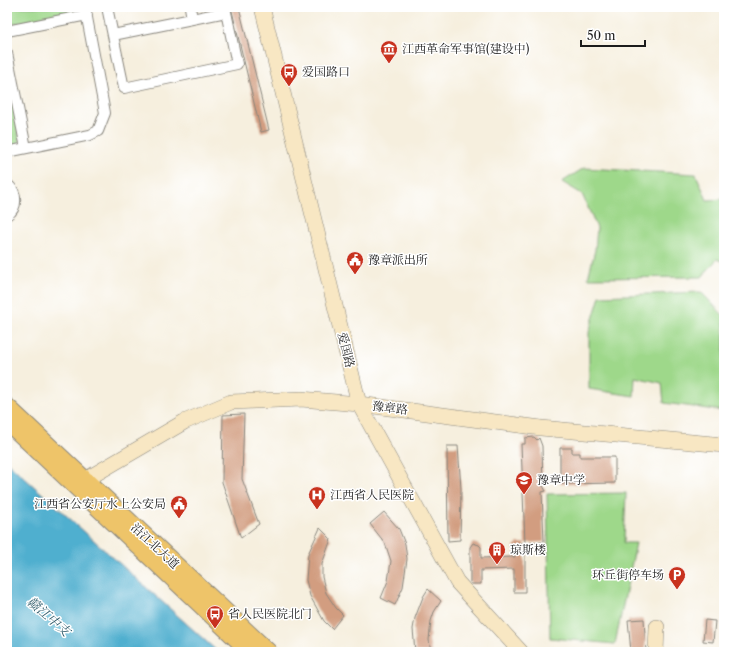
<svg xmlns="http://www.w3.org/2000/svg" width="731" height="659" font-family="'Libre Caslon Text','Noto Serif SC',serif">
	<rect width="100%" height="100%" fill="#fff"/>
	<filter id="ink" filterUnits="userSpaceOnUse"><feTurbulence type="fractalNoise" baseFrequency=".025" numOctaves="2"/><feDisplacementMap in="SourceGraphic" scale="8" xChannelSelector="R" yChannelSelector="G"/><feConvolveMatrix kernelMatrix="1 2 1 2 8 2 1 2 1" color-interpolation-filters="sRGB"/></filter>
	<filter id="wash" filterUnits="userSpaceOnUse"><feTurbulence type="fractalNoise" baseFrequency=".012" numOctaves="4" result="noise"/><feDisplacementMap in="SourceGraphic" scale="16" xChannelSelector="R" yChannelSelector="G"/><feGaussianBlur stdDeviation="0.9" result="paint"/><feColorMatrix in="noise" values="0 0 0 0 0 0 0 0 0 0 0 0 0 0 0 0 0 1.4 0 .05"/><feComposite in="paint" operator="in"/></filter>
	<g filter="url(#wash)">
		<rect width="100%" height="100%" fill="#f6efde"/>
		<path fill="#9ed88a" stroke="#5d7a53" d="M 7,7 L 77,7 L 74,12 L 7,25 Z
			M 7,70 L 20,141 L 18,144 L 7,147 Z
			M 584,168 L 696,174 L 707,200 L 723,199 L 724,262 L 717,259 L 702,277 L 588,278 L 595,250 L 597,228 L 582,194 L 562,182 Z
			M 701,292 L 724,316 L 724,411 L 664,403 L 662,383 L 635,377 L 634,396 L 589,389 L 589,332 L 600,296 Z
			M 626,493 L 624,543 L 636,543 L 615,644 L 550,638 L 547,494 Z"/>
		<path fill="#50afcf" stroke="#366676" d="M 7,462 L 218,652 L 7,652 Z"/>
		<g id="blocks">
			<path fill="#d29d80" d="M 230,7 L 239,7 L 269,130 L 261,132 L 232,11 Z
				M 244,414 L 242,479 L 259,524 L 241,538 L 222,482 L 223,415 Z
				M 534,437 L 537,440 L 539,438 L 542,446 L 543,486 L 546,491 L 542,492 L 544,542 L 525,543 L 521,444 L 525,444 L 525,438 Z
				M 447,446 L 458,446 L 461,489 L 460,540 L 448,541 Z
				M 560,448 L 572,448 L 572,453 L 580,453 L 580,457 L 615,457 L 615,483 L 560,484 Z
				M 384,512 L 399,529 L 405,544 L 407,559 L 403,587 L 395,605 L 381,598 L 388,581 L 391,561 L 385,543 L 370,524 Z
				M 320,528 L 331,539 L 322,564 L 322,577 L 326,593 L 336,608 L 343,615 L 332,629 L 324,621 L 310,596 L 306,580 L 308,554 Z
				M 473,543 L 479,545 L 481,547 L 481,558 L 515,557 L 514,546 L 518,543 L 525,543 L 525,592 L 514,592 L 514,569 L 481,570 L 481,584 L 471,584 L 470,582 L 470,547 Z
				M 428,589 L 441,601 L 434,612 L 431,621 L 429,640 L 431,652 L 415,652 L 413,629 L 415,618 L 423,597 Z
				M 644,619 L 646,652 L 631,652 L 628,620 Z
				M 705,620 L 715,621 L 713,642 L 703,641 Z"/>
		</g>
	</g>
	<g filter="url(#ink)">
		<use href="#blocks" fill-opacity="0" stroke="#89867d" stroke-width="1"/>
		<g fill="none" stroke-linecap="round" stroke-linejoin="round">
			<g stroke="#89867d" stroke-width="12">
				<path id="street" d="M 107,7 L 124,88 L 237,64 L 226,12 L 192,19
					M 7,31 L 87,15
					M 113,35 L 192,19 L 190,7
					M 7,53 L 26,148
					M 7,152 L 90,135 L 98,131 L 105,113 L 85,7
					M 7,184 C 18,192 18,208 7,215"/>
			</g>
			<g stroke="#89867d" stroke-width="16">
				<path id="secondary" d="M 262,7 L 359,404 L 457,582 L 521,652
					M 78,488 L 85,480 L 184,422 L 231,402 L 301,399 L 359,404 L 541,428 L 724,445
					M 656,652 L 657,627"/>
			</g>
			<g stroke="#89867d" stroke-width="18">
				<path id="primary" d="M 7,406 L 269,652
					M 7,422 L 250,652"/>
			</g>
			<use href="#street" stroke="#fff" stroke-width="10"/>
			<use href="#secondary" stroke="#f8e7c3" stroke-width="15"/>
			<use href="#primary" stroke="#eec469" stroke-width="16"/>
		</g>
	</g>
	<defs>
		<g id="museum-pin" transform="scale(0.9)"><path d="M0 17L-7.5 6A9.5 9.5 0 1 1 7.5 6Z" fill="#c8321e" stroke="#fff"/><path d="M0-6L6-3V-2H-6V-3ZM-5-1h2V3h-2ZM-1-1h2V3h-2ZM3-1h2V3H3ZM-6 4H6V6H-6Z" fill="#fff"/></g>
		<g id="bus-pin" transform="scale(0.9)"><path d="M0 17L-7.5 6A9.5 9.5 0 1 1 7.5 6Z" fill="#c8321e" stroke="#fff"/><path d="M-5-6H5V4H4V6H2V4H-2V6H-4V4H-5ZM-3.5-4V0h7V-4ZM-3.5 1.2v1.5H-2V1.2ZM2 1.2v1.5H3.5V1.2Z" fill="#fff"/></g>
		<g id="civic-pin" transform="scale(0.9)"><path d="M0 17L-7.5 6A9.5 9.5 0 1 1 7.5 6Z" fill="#c8321e" stroke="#fff"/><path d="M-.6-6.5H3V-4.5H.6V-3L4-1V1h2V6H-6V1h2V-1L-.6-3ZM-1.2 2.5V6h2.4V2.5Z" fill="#fff"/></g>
		<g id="school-pin" transform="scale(0.9)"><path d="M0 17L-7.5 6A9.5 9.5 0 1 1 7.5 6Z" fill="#c8321e" stroke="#fff"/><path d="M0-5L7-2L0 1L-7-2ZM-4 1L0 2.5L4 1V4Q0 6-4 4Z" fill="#fff"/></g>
		<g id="hospital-pin" transform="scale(0.9)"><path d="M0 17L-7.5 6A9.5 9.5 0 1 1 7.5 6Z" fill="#c8321e" stroke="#fff"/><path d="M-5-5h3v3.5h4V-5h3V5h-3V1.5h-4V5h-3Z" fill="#fff"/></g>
		<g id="building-pin" transform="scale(0.9)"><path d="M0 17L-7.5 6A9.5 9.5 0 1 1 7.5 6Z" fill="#c8321e" stroke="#fff"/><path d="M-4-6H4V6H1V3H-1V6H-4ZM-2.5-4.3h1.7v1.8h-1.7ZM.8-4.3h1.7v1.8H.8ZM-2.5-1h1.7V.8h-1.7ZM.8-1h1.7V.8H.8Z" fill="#fff"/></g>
		<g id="parking-pin" transform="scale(0.9)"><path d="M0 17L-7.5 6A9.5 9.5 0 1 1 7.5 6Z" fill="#c8321e" stroke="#fff"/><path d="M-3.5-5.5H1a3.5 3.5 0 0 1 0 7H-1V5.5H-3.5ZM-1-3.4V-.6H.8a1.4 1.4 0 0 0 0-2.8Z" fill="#fff"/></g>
	</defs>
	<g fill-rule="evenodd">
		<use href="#museum-pin" x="389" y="49"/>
		<use href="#bus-pin" x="289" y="72"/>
		<use href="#civic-pin" x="355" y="260"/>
		<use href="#school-pin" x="524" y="480"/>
		<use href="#hospital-pin" x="317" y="495"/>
		<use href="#civic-pin" x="179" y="504"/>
		<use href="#building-pin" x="497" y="550"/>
		<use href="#parking-pin" x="677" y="575"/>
		<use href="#bus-pin" x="215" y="614"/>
	</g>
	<g text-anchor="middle" stroke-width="3" stroke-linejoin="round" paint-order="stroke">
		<g font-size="12" fill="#1c1c1c" stroke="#fff" text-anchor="start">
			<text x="402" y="53">江西革命军事馆(建设中)</text>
			<text x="302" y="76">爱国路口</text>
			<text x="368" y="264">豫章派出所</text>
			<text x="537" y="484">豫章中学</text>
			<text x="330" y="499">江西省人民医院</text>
			<text x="166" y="508" text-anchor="end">江西省公安厅水上公安局</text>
			<text x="510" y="554">琼斯楼</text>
			<text x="664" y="579" text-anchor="end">环丘街停车场</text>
			<text x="228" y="618">省人民医院北门</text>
		</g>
		<g font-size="12" fill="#1c1c1c" stroke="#fff">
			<text transform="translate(346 350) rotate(76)" y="4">爱国路</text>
			<text transform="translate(390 408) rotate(7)" y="4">豫章路</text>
			<text transform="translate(155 546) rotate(43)" y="4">沿江北大道</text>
		</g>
		<g font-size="13" font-style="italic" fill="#335e6d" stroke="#fff">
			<text transform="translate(49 616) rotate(41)" y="5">赣江中支</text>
		</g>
	</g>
	<rect width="731" height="659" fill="none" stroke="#fff" stroke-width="24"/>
	<path d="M581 40v6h64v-6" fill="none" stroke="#1c1c1c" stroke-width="2"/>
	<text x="587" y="40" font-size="12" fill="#1c1c1c" stroke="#ffffff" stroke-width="3" paint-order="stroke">50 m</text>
</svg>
